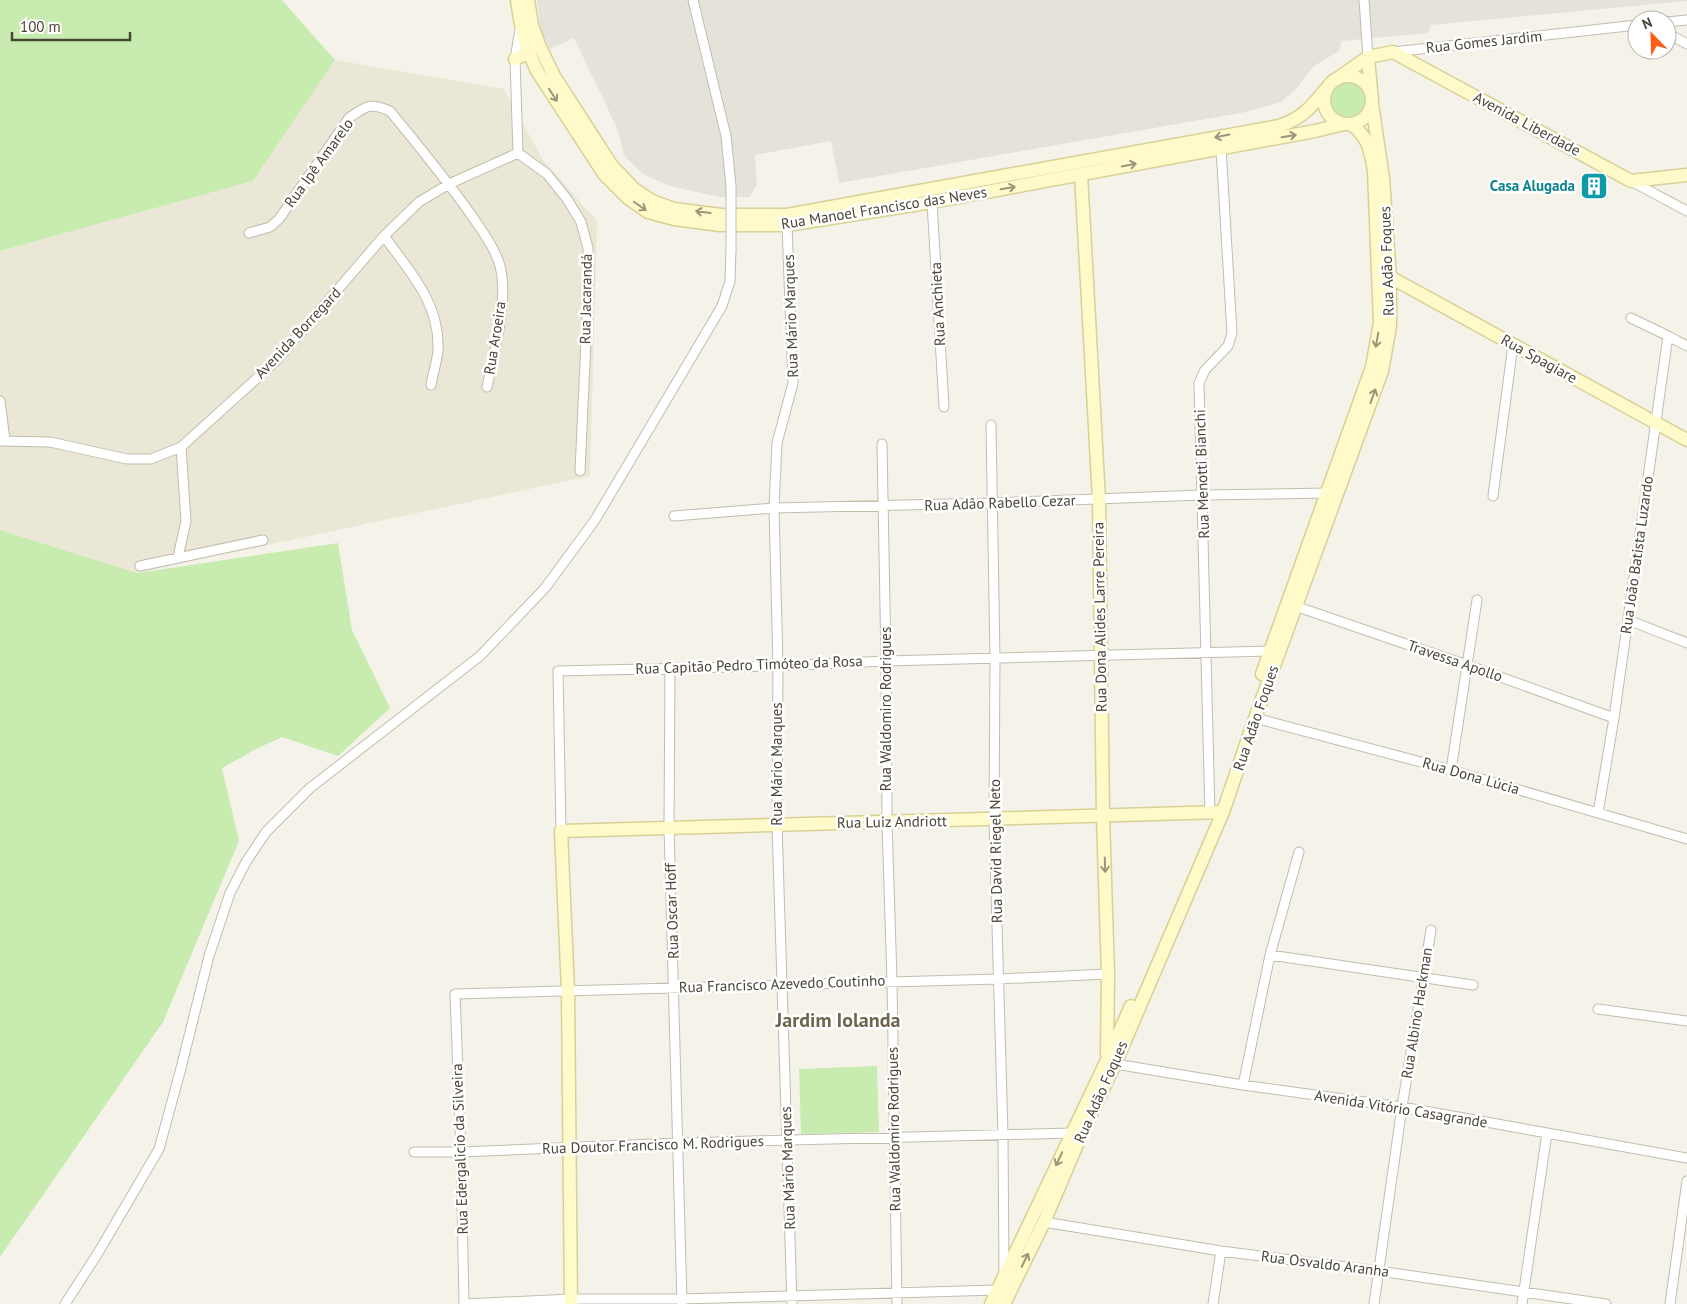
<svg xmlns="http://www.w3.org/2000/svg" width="1687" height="1304" font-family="'PT Sans',sans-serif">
	<rect width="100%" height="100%" fill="#f5f3e9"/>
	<path fill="#eae7d7" d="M 335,60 L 504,89 L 543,160 L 597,221 L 590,476 L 137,573 L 0,530 L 0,251 L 253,181 Z"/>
	<path fill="#e5e2da" d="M 537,0 L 1687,0 L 1687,1 L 1431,25 L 1428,33 L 1342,41 L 1339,51 L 1314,66 L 1296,89 L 1281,102 L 1246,112 L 839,183 L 831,141 L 755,155 L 757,185 L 749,197 L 719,197 L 670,186 L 643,174 L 625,157 L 617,128 L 574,38 L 550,49 L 541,31 Z"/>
	<path fill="#c8ecb0" d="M 0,0 L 282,0 L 335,60 L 253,181 L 0,251 Z
		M1328 98a19 19 0 1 1 38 0a19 19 0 1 1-38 0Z
		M 0,530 L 137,573 L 338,543 L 352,630 L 390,708 L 338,756 L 282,737 L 256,749 L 222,768 L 239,841 L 163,1022 L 0,1257 Z
		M 877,1066 L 879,1132 L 801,1134 L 799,1069 Z"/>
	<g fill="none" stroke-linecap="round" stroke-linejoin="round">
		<g stroke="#c2bdab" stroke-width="11">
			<path id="street" d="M 693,0 L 726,136 L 731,186
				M 1364,0 L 1368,57
				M 1667,22 L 1687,20
				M 1667,33 L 1687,44
				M 1393,52 L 1637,25
				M 518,153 L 547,174 L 567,199 L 581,222 L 588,248 L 589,276 L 580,471
				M 518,153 L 515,59 L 520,29
				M 1631,181 L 1687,211
				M 932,202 L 944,407
				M 787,225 L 793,383 L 777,443 L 774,508 L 778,666 L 777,824 L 792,1304
				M 249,233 L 270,227 L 279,219 L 349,118 C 366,106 370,102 390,111 C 418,145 446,179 472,216 C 482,231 495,248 500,266 C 509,302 494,351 487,387
				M 384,236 C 410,272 440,303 438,350 C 437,362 433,373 431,385
				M 1668,336 L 1687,346
				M 0,401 L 5,440
				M 991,425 L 995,658 L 994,820 L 1003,1135 L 1004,1274
				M 0,441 L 50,442 L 127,459 L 151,459 L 181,447 L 276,361 L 384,236 L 419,202 L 449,184 L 518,153
				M 882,444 L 886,661 L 887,822 L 892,981 L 897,1304
				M 1493,496 L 1513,345
				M 674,516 L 774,508 L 992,503 L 1202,495 L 1327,493
				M 178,557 L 186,521 L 181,447
				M 140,566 L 263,540
				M 1295,606 L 1467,665 L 1614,718
				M 1628,620 L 1687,643
				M 670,668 L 669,827 L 682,1304
				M 1255,718 L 1451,770 L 1687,839
				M 1451,770 L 1477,600
				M 1210,813 L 1199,383 L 1205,370 L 1228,346 L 1232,333 L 1221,148
				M 1598,813 L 1614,718 L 1668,336 L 1631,318
				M 561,831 L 558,671 L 778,666 L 886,661 L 1270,651
				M 1270,955 L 1473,985
				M 1598,1009 L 1687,1021
				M 1115,1064 L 1243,1085 L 1402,1107 L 1687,1158
				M 1243,1085 L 1270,955 L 1299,852
				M 414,1152 L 461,1152 L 677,1143 L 1072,1133
				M 1044,1222 L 1221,1251 L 1379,1271 L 1606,1304
				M 65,1304 L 98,1253 L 159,1149 L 180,1072 L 209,956 L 230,893 L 246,862 L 266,832 L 310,788 L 480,656 L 545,588 L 595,520 L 722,306 L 730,281 L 731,249
				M 464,1304 L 461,1152 L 455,994 L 998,979 L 1108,974
				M 465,1304 L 571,1299 L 681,1299 L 998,1290
				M 1213,1304 L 1221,1251
				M 1374,1304 L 1402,1107 L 1431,930
				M 1522,1304 L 1547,1133
				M 1670,1304 L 1687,1181"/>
		</g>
		<g stroke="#d8d096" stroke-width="15">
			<path id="secondary" d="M 517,0 C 520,26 526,48 537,71 L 604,174 L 628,198 L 648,212 L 674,219 L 720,225 L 787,225 L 932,202 L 1315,131 L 1344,124
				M 528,0 L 532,25 L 539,45 L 554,76 L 612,166 L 634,189 L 652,201 L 674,209 L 721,215 L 787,215 L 1279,126 C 1303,118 1311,107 1326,89
				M 1368,57 L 1371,91
				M 515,59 L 528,53 L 532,46
				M1324 100a24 24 0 1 1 48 0a24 24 0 1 1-48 0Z
				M 1337,79 L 1368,57 L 1393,52 L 1631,181 L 1687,175
				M 1081,174 L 1099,500 L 1103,817 L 1108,974 L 1107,1054
				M 1390,277 L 1687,440
				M 1262,674 L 1372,367 L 1380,323 L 1374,171 C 1370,149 1369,138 1351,124
				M 571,1304 L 568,991 L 561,831 L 1223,812
				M 991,1304 L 1107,1060 L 1131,1006
				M 1004,1304 L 1044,1222 L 1082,1133 L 1115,1064 L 1223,812 L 1255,718 L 1382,371 L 1390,326 L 1390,277 L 1383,178 L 1372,104"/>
		</g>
		<use href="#street" stroke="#fff" stroke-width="9"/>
		<use href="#secondary" stroke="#fffac9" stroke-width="12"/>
		<g stroke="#c2bdab" stroke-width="11" stroke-linecap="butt">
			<path id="street-bridge" d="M 731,249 L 731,186"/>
		</g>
		<use href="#street-bridge" stroke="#fff" stroke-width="9"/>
	</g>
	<defs><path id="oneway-shaft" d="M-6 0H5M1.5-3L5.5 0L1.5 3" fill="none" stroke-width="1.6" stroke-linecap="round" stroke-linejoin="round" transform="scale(1.25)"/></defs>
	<g stroke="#9b9679">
		<use href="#oneway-shaft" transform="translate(553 95) rotate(57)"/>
		<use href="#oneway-shaft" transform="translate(1222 136) rotate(169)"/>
		<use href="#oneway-shaft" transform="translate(1289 136) rotate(-10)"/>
		<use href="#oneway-shaft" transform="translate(1129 165) rotate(-11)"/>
		<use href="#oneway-shaft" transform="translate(1008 188) rotate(-10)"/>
		<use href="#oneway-shaft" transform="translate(640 206) rotate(35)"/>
		<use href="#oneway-shaft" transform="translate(703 212) rotate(-173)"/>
		<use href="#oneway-shaft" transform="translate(1377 340) rotate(100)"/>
		<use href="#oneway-shaft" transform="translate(1373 396) rotate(-70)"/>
		<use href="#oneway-shaft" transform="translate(1105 865) rotate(88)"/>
		<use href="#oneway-shaft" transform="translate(1059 1159) rotate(115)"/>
		<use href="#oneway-shaft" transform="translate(1025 1260) rotate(-64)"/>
	</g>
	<defs>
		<g id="building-square" transform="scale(1.4375)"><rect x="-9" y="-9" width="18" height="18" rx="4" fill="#0f9aa8" stroke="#fff"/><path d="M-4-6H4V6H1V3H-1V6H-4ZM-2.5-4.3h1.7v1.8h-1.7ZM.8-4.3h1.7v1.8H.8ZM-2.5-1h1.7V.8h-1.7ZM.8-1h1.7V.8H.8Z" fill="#fff"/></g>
	</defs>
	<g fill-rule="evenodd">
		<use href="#building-square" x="1594" y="186"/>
	</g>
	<g text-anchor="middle" stroke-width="5" stroke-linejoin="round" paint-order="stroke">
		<g font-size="15" fill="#4a4537" stroke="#fff">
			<text transform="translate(1484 42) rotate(-6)" y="5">Rua Gomes Jardim</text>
			<text transform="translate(1527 124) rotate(28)" y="5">Avenida Liberdade</text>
			<text transform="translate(319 163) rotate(-54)" y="5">Rua Ipê Amarelo</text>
			<text transform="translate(884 208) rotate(-9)" y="5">Rua Manoel Francisco das Neves</text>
			<text transform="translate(1387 261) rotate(-92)" y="5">Rua Adão Foques</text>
			<text transform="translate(586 299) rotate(-89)" y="5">Rua Jacarandá</text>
			<text transform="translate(938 304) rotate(-93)" y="5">Rua Anchieta</text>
			<text transform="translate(791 316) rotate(-92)" y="5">Rua Mário Marques</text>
			<text transform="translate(298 333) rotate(-47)" y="5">Avenida Borregard</text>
			<text transform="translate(495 338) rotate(-81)" y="5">Rua Aroeira</text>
			<text transform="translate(1539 359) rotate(29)" y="5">Rua Spagiare</text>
			<text transform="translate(1202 474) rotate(-92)" y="5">Rua Menotti Bianchi</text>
			<text transform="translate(1000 503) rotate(-2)" y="5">Rua Adão Rabello Cezar</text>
			<text transform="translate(1637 555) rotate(-82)" y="5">Rua João Batista Luzardo</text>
			<text transform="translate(1100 617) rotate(-91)" y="5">Rua Dona Alides Larre Pereira</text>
			<text transform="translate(1455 661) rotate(19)" y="5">Travessa Apollo</text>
			<text transform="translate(749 665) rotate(-2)" y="5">Rua Capitão Pedro Timóteo da Rosa</text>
			<text transform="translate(886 709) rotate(-90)" y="5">Rua Waldomiro Rodrigues</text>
			<text transform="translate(1256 718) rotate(-71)" y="5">Rua Adão Foques</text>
			<text transform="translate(777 764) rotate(-90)" y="5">Rua Mário Marques</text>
			<text transform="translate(1471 776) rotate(16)" y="5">Rua Dona Lúcia</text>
			<text transform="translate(892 822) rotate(-1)" y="5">Rua Luiz Andriott</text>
			<text transform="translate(996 851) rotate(-91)" y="5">Rua David Riegel Neto</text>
			<text transform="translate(672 911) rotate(-92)" y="5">Rua Oscar Hoff</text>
			<text transform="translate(782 984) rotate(-2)" y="5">Rua Francisco Azevedo Coutinho</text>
			<text transform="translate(1417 1013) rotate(-81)" y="5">Rua Albino Hackman</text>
			<text transform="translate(1101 1092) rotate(-66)" y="5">Rua Adão Foques</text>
			<text transform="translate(1401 1109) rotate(9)" y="5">Avenida Vitório Casagrande</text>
			<text transform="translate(894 1129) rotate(-91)" y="5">Rua Waldomiro Rodrigues</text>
			<text transform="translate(653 1145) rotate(-2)" y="5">Rua Doutor Francisco M. Rodrigues</text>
			<text transform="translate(460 1149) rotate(-92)" y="5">Rua Edergalicio da Silveira</text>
			<text transform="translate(788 1168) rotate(-92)" y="5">Rua Mário Marques</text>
			<text transform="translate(1325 1264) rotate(7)" y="5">Rua Osvaldo Aranha</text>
		</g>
		<g font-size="15" font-weight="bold" fill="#0d838f" stroke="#fff" text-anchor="end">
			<text x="1575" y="191">Casa Alugada</text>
		</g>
		<g font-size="20" font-weight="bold" fill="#6d654d" stroke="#fff">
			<text x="838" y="1027">Jardim Iolanda</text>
		</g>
	</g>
	<g transform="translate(1652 35) rotate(337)"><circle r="24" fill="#ffffff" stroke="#b7b5af"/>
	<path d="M0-4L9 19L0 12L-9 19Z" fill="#ff5c16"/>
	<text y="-8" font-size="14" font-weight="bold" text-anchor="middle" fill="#4a4537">N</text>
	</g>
	<path d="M12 32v8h118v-8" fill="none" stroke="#4a4537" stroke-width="2.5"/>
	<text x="20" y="32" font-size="15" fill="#4a4537" stroke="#ffffff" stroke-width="4" paint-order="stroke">100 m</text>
</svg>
